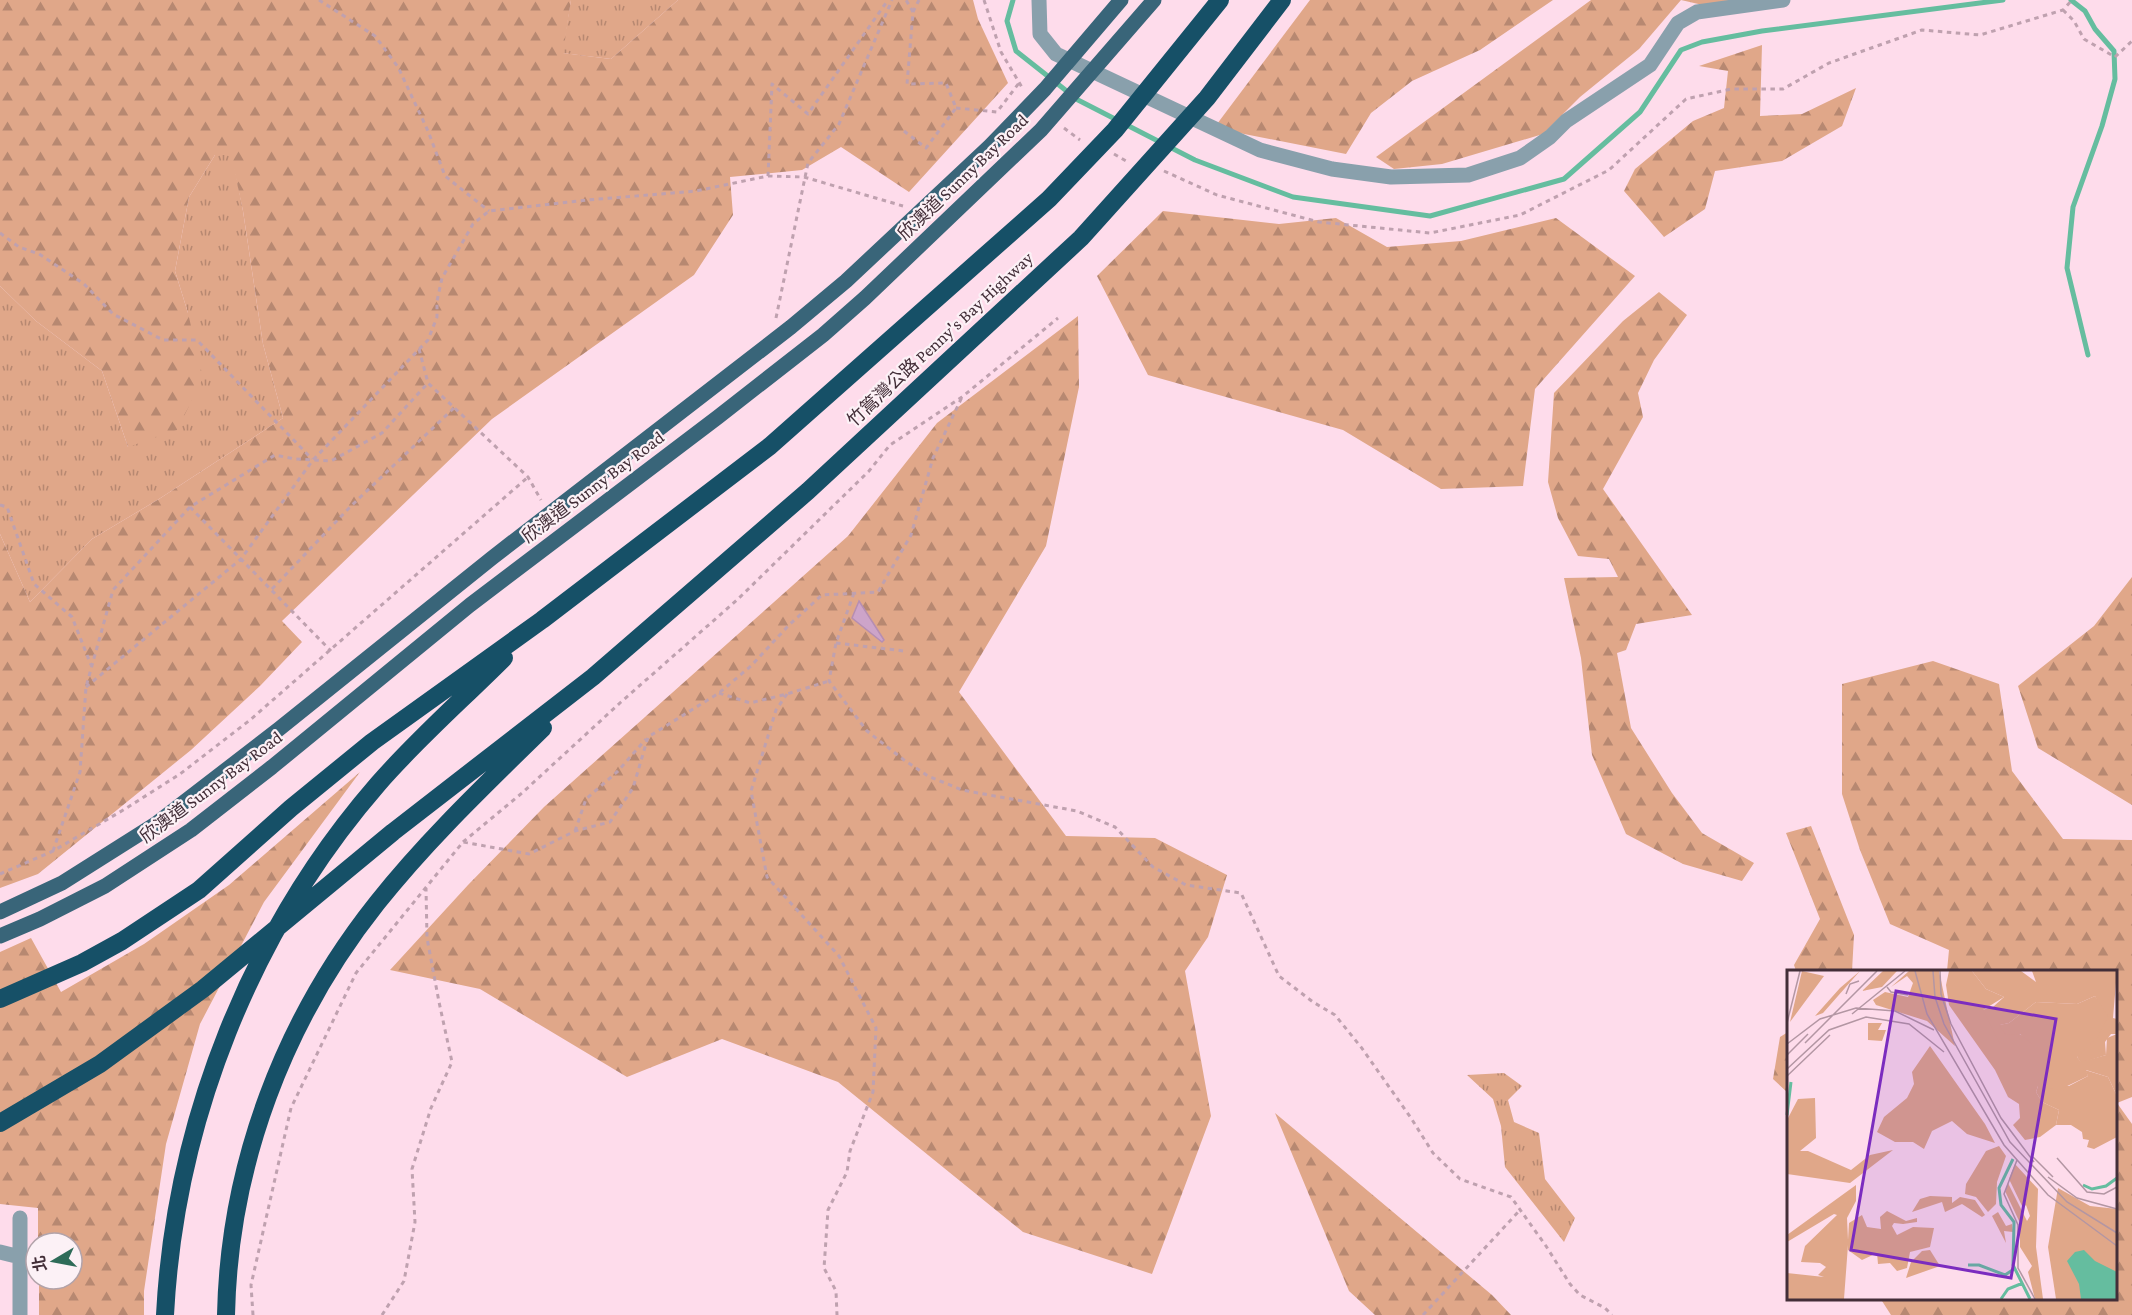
<svg xmlns="http://www.w3.org/2000/svg" width="2132" height="1315" font-family="'Crimson Pro','Noto Sans TC',serif">
	<defs>
		<pattern id="grass-tufts" width="24" height="20" patternUnits="userSpaceOnUse" patternTransform="scale(1.5)"><rect width="24" height="20" fill="#e0a789"/><path d="M3 7l-1-3M5 7V3M7 7l1-3M15 17l-1-3M17 17v-4M19 17l1-3" fill="none" stroke="#b78871"/></pattern>
		<pattern id="forest-firs" width="22" height="20" patternUnits="userSpaceOnUse" patternTransform="scale(1.5)"><rect width="22" height="20" fill="#e0a789"/><path d="M5 1l3.5 6h-7zM16 11l3.5 6h-7z" fill="#b78871"/></pattern>
	</defs>
	<rect width="100%" height="100%" fill="#fedceb"/>
	<path fill="url(#grass-tufts)" d="M 571,0 L 678,0 L 611,59 L 562,53 Z
		M 215,155 L 232,155 L 243,211 L 263,344 L 283,418 L 159,499 L 92,539 L 30,602 L 0,534 L 0,286 L 36,321 L 102,371 L 128,447 L 188,313 L 175,271 L 189,197 Z
		M 1504,1073 L 1522,1086 L 1508,1100 L 1514,1122 L 1539,1133 L 1545,1179 L 1575,1218 L 1564,1242 L 1505,1167 L 1501,1126 L 1493,1099 L 1467,1075 Z"/>
	<path fill="url(#forest-firs)" d="M 0,0 L 571,0 L 563,53 L 611,59 L 678,0 L 973,0 L 978,19 L 1008,83 L 909,192 L 841,147 L 802,170 L 730,177 L 733,215 L 694,275 L 492,419 L 282,621 L 302,642 L 260,686 L 191,750 L 38,874 L 0,888 L 0,534 L 30,602 L 92,539 L 159,499 L 283,418 L 263,344 L 243,211 L 231,155 L 215,155 L 189,197 L 175,271 L 188,313 L 203,378 L 177,430 L 128,447 L 102,371 L 36,321 L 0,286 Z
		M 1310,0 L 1553,0 L 1480,50 L 1412,81 L 1371,113 L 1346,154 L 1214,128 Z
		M 1591,0 L 1753,0 L 1707,6 L 1681,0 L 1639,49 L 1580,97 L 1543,134 L 1442,164 L 1394,169 L 1376,157 Z
		M 1762,45 L 1760,116 L 1802,114 L 1856,88 L 1842,126 L 1782,161 L 1715,171 L 1705,209 L 1664,237 L 1624,191 L 1635,169 L 1693,121 L 1724,108 L 1728,71 L 1699,66 Z
		M 1163,211 L 1279,224 L 1336,218 L 1387,247 L 1461,241 L 1556,218 L 1635,276 L 1535,389 L 1523,486 L 1441,489 L 1343,430 L 1148,375 L 1097,276 Z
		M 1659,292 L 1687,315 L 1654,360 L 1638,393 L 1643,417 L 1603,489 L 1692,615 L 1636,624 L 1626,650 L 1617,653 L 1631,728 L 1672,793 L 1702,833 L 1754,863 L 1742,881 L 1683,864 L 1626,834 L 1592,755 L 1581,658 L 1564,578 L 1618,577 L 1609,559 L 1578,556 L 1558,518 L 1548,482 L 1554,393 L 1623,321 Z
		M 1078,316 L 1079,387 L 1046,546 L 959,692 L 1066,836 L 1155,838 L 1227,875 L 1208,937 L 1185,971 L 1211,1116 L 1152,1274 L 1023,1232 L 838,1082 L 722,1039 L 627,1077 L 480,989 L 390,970 L 468,885 L 544,807 L 848,536 L 937,423 Z
		M 2132,577 L 2132,805 L 2038,748 L 2018,686 L 2094,626 Z
		M 1933,661 L 1999,684 L 2012,771 L 2063,839 L 2132,840 L 2132,1097 L 2117,1103 L 2132,1124 L 2132,1315 L 1891,1315 L 1882,1301 L 1878,1299 L 2116,1298 L 2116,972 L 1947,971 L 1949,950 L 1890,924 L 1860,850 L 1842,794 L 1842,684 Z
		M 360,772 L 264,902 L 200,1024 L 166,1144 L 144,1291 L 144,1315 L 39,1315 L 39,1279 L 72,1279 L 72,1243 L 38,1243 L 38,1208 L 0,1204 L 0,952 L 31,938 L 61,992 L 144,944 L 229,885 Z
		M 1811,826 L 1854,935 L 1852,971 L 1796,971 L 1794,965 L 1820,919 L 1786,833 Z
		M 1788,1032 L 1788,1093 L 1773,1079 L 1780,1037 Z
		M 1275,1113 L 1492,1295 L 1511,1315 L 1375,1315 L 1349,1291 Z"/>
	<g fill="none" stroke-linecap="round" stroke-linejoin="round">
		<path stroke="#65bd9f" stroke-width="5" d="M 1013,0 L 1007,21 L 1016,51 L 1078,100 L 1195,160 L 1293,197 L 1430,216 L 1564,179 L 1640,112 L 1681,50 L 1702,42 L 1762,31 L 2003,0
			M 2071,0 L 2085,11 L 2095,29 L 2114,51 L 2115,79 L 2102,126 L 2073,207 L 2067,268 L 2088,355"/>
	</g>
	<path fill="#cda4c9" stroke="#b68eb2" stroke-width="1.5" d="M 859,601 L 884,640 L 882,642 L 852,618 Z"/>
	<g fill="none" stroke-linecap="round" stroke-linejoin="round">
		<path stroke="#bfa1af" stroke-width="3" stroke-dasharray="4.5 4.5" stroke-linecap="butt" d="M 319,0 L 375,36 L 398,67 L 428,131 L 445,176 L 489,211
			M 984,0 L 1001,52 L 1023,89
			M 2063,10 L 2074,21 L 2084,39 L 2115,57 L 2132,41
			M 913,12 L 919,0
			M 956,108 L 997,112 L 1019,83
			M 1064,128 L 1080,140
			M 904,131 L 926,148 L 956,108 L 946,83 L 907,84 L 913,12 L 906,0
			M 1114,154 L 1126,161
			M 1164,171 L 1217,195 L 1319,222 L 1430,233 L 1520,215 L 1609,170 L 1686,99 L 1731,89 L 1783,89 L 1829,63 L 1922,30 L 1980,35 L 2063,10 L 2072,0
			M 768,176 L 804,177 L 903,206
			M 0,233 L 19,247 L 39,254 L 84,284 L 113,314 L 163,340 L 197,340 L 312,459
			M 776,318 L 808,163 L 839,124 L 892,0
			M 419,349 L 428,383 L 528,477 L 541,500
			M 0,505 L 7,507 L 34,584 L 72,617 L 91,665
			M 190,507 L 331,651
			M 272,589 L 351,506 L 455,407
			M 854,593 L 836,643 L 829,681 L 867,731 L 904,760 L 928,776 L 962,790 L 1077,811 L 1115,827 L 1153,867 L 1186,885 L 1241,893 L 1279,976 L 1313,1002 L 1335,1015 L 1361,1047 L 1411,1118 L 1433,1153 L 1460,1179 L 1511,1197 L 1546,1246 L 1570,1284 L 1580,1295 L 1605,1308 L 1612,1315
			M 836,643 L 904,651
			M 86,687 L 241,559 L 313,460 L 428,340 L 437,317 L 437,301 L 442,278 L 473,224 L 489,211 L 588,200 L 696,191 L 768,176 L 772,84 L 808,114 L 888,0
			M 719,693 L 750,703 L 787,694 L 829,681
			M 787,694 L 776,710 L 751,791 L 767,877 L 839,956 L 876,1028 L 873,1092 L 850,1151 L 847,1172 L 828,1210 L 824,1268 L 836,1291 L 837,1315
			M 575,831 L 586,799 L 618,771 L 646,739
			M 463,842 L 522,793 L 621,702 L 737,600 L 869,471 L 890,445 L 962,397 L 1058,318
			M 53,851 L 80,772 L 86,687 L 113,590 L 190,507 L 275,455 L 295,459 L 331,461 L 382,433 L 428,383
			M 0,874 L 53,851 L 125,809 L 180,774 L 250,720 L 528,477
			M 253,1315 L 251,1285 L 291,1108 L 356,973 L 463,842 L 529,854 L 575,831 L 610,822 L 633,788 L 648,737 L 719,693 L 751,666 L 789,625 L 822,595 L 878,592 L 911,535 L 933,458 L 962,397
			M 382,1315 L 404,1281 L 415,1222 L 412,1169 L 431,1108 L 452,1062 L 439,1002 L 427,938 L 426,888
			M 1423,1315 L 1520,1210"/>
		<path stroke="#89a0ac" stroke-width="15" d="M 1039,0 L 1040,34 L 1056,54 L 1260,150 L 1332,169 L 1391,177 L 1468,175 L 1520,158 L 1550,137 L 1566,121 L 1650,65 L 1678,23 L 1697,12 L 1783,0
			M 20,1218 L 20,1315
			M 0,1252 L 20,1257"/>
		<path stroke="#396579" stroke-width="15" d="M 0,912 L 62,883 L 157,823 L 279,729 L 492,558 L 791,327 L 846,281 L 990,146 L 1045,89 L 1121,0
			M 0,936 L 40,919 L 105,886 L 191,830 L 272,767 L 470,605 L 718,417 L 823,335 L 865,298 L 1041,130 L 1154,0"/>
		<path stroke="#165067" stroke-width="18" d="M 0,999 L 82,963 L 122,941 L 199,890 L 291,808 L 372,742 L 542,620 L 770,446 L 1049,199 L 1115,130 L 1220,0
			M 0,1123 L 100,1064 L 203,989 L 393,832 L 593,677 L 808,491 L 1081,238 L 1207,98 L 1282,0
			M 165,1315 C 175,1122 251,930 378,784 C 417,739 462,700 504,658
			M 226,1315 C 229,1165 284,1020 377,903 C 427,840 486,784 543,728"/>
	</g>
	<g text-anchor="middle" stroke-width="4.5" stroke-linejoin="round" paint-order="stroke">
		<g font-size="18" fill="#432e38" stroke="#fcf1f6">
			<text transform="translate(963 177) rotate(-44)" y="6">欣澳道 Sunny Bay Road</text>
			<text transform="translate(940 339) rotate(-43)" y="6">竹篙灣公路 Penny's Bay Highway</text>
			<text transform="translate(593 487) rotate(-37)" y="6">欣澳道 Sunny Bay Road</text>
			<text transform="translate(211 787) rotate(-37)" y="6">欣澳道 Sunny Bay Road</text>
		</g>
	</g>
	<g transform="translate(1787 970)">
		<rect width="330" height="330" fill="#fedceb"/>
		<path d="M 15,1 L 37,6 L 3,52 ZM 185,1 L 234,1 L 249,12 L 245,1 L 330,1 L 326,48 L 330,49 L 330,64 L 324,64 L 318,72 L 319,85 L 294,93 L 290,87 L 313,37 L 308,26 L 290,34 L 249,32 L 222,53 L 213,55 L 241,68 L 246,74 L 212,74 L 195,40 L 206,37 L 217,27 L 199,19 ZM 298,100 L 321,107 L 330,126 L 330,167 L 307,179 L 300,177 L 302,170 L 296,169 L 295,162 L 284,155 L 269,155 L 272,140 L 255,132 L 249,122 L 251,116 L 282,116 L 301,106 Z" fill="#e0a789"/>
		<path d="M 73,1 L 36,43 L 28,46 L 53,18 ZM 96,1 L 110,1 L 95,17 L 75,21 ZM 122,1 L 152,1 L 168,76 L 140,51 L 89,35 L 86,30 L 98,22 L 121,27 L 126,13 L 120,6 L 104,17 ZM 162,1 L 185,1 L 199,19 L 217,27 L 196,40 L 213,74 L 245,74 L 233,64 L 219,65 L 212,55 L 222,53 L 249,32 L 290,34 L 308,26 L 321,46 L 311,67 L 290,87 L 294,92 L 319,85 L 320,68 L 330,64 L 330,126 L 321,107 L 299,100 L 301,106 L 272,120 L 251,116 L 249,122 L 255,132 L 272,140 L 269,155 L 253,167 L 238,170 L 226,155 L 233,148 L 232,134 L 221,127 L 208,100 L 162,35 L 159,15 ZM 81,53 L 95,53 L 91,60 L 99,60 L 95,71 L 81,70 ZM 143,76 L 198,154 L 208,173 L 180,164 L 165,151 L 145,161 L 137,179 L 126,172 L 108,172 L 90,162 L 97,147 L 120,128 L 127,114 L 125,102 ZM 28,128 L 29,168 L 13,181 L 21,181 L 64,200 L 83,185 L 106,180 L 63,213 L 0,204 L 0,150 L 11,129 ZM 212,176 L 219,186 L 210,212 L 209,234 L 201,242 L 189,227 L 178,224 L 179,214 L 199,181 ZM 228,194 L 251,219 L 249,277 L 256,329 L 248,329 L 241,302 L 245,296 L 233,277 L 233,253 L 218,221 L 221,213 L 240,251 L 243,246 L 239,235 L 236,238 L 222,209 ZM 69,215 L 69,231 L 60,248 L 61,270 L 62,253 L 75,245 L 80,257 L 94,259 L 93,247 L 100,241 L 119,251 L 130,248 L 130,252 L 116,254 L 107,253 L 105,256 L 110,265 L 126,257 L 147,258 L 143,277 L 123,282 L 120,298 L 110,301 L 103,293 L 91,294 L 90,283 L 75,290 L 61,280 L 61,275 L 57,329 L 0,329 L 0,303 L 37,307 L 31,305 L 39,297 L 33,293 L 14,292 L 18,276 L 50,245 L 47,244 L 0,272 L 0,265 ZM 143,226 L 165,227 L 165,233 L 173,227 L 188,230 L 198,245 L 195,247 L 175,234 L 158,242 L 155,232 L 125,242 L 133,229 ZM 211,242 L 219,256 L 225,254 L 226,262 L 217,261 L 219,273 L 205,246 ZM 143,280 L 153,296 L 119,308 L 124,292 L 135,281 Z" fill="#e0a789"/>
		<path d="M 271,218 L 303,236 L 330,239 L 330,329 L 269,329 L 261,277 Z" fill="#e0a789"/>
		<path d="M 297,280 L 308,291 L 330,302 L 330,329 L 294,329 L 292,314 L 280,291 L 288,282 Z" fill="#65bd9f"/>
		<path fill="none" stroke="#65bd9f" stroke-width="3" d="M 0,145 L 4,112M 226,189 L 212,218 L 214,235 L 227,252 L 226,295 L 243,329M 296,215 L 305,219 L 319,216 L 330,208M 181,295 L 192,295 L 218,305 L 227,299M 214,329 L 221,319 L 236,313"/>
		<path fill="none" stroke="#b396a3" stroke-width="1.5" d="M 128,1 L 140,44 L 217,175 L 261,225 L 330,276M 146,1 L 148,27 L 157,54 L 223,172 L 280,232 L 330,263M 153,1 L 154,24 L 164,54 L 214,148 L 247,192M 100,17 L 104,22 L 121,25M 59,24 L 63,14 L 72,11M 65,44 L 118,1M 0,53 L 13,1M 18,73 L 90,1M 0,74 L 33,49 L 69,38 L 108,41 L 147,60M 0,85 L 21,64M 0,99 L 42,60 L 79,47 L 122,54 L 157,82M 0,106 L 43,65M 246,187 L 266,207M 270,188 L 300,222 L 317,224 L 330,217M 230,190 L 217,224 L 231,255 L 231,298 L 248,329M 261,207 L 290,228 L 330,239"/>
		<path fill="#7b2cbf" fill-opacity="0.15" stroke="#7b2cbf" stroke-width="3" d="M 109,21 L 269,49 L 224,308 L 64,280 Z"/>
		<rect width="330" height="330" fill="none" stroke="#432e38" stroke-width="3"/>
	</g>
	<g transform="translate(54 1261) rotate(260)"><circle r="28" fill="#fcf1f6" stroke="#b2a3aa" stroke-width="1.5"/>
	<path d="M0-4.5L10 22L0 15L-10 22Z" fill="#2e6b58"/>
	<text y="-9" font-size="16" font-weight="bold" text-anchor="middle" fill="#432e38">北</text>
	</g>
</svg>
